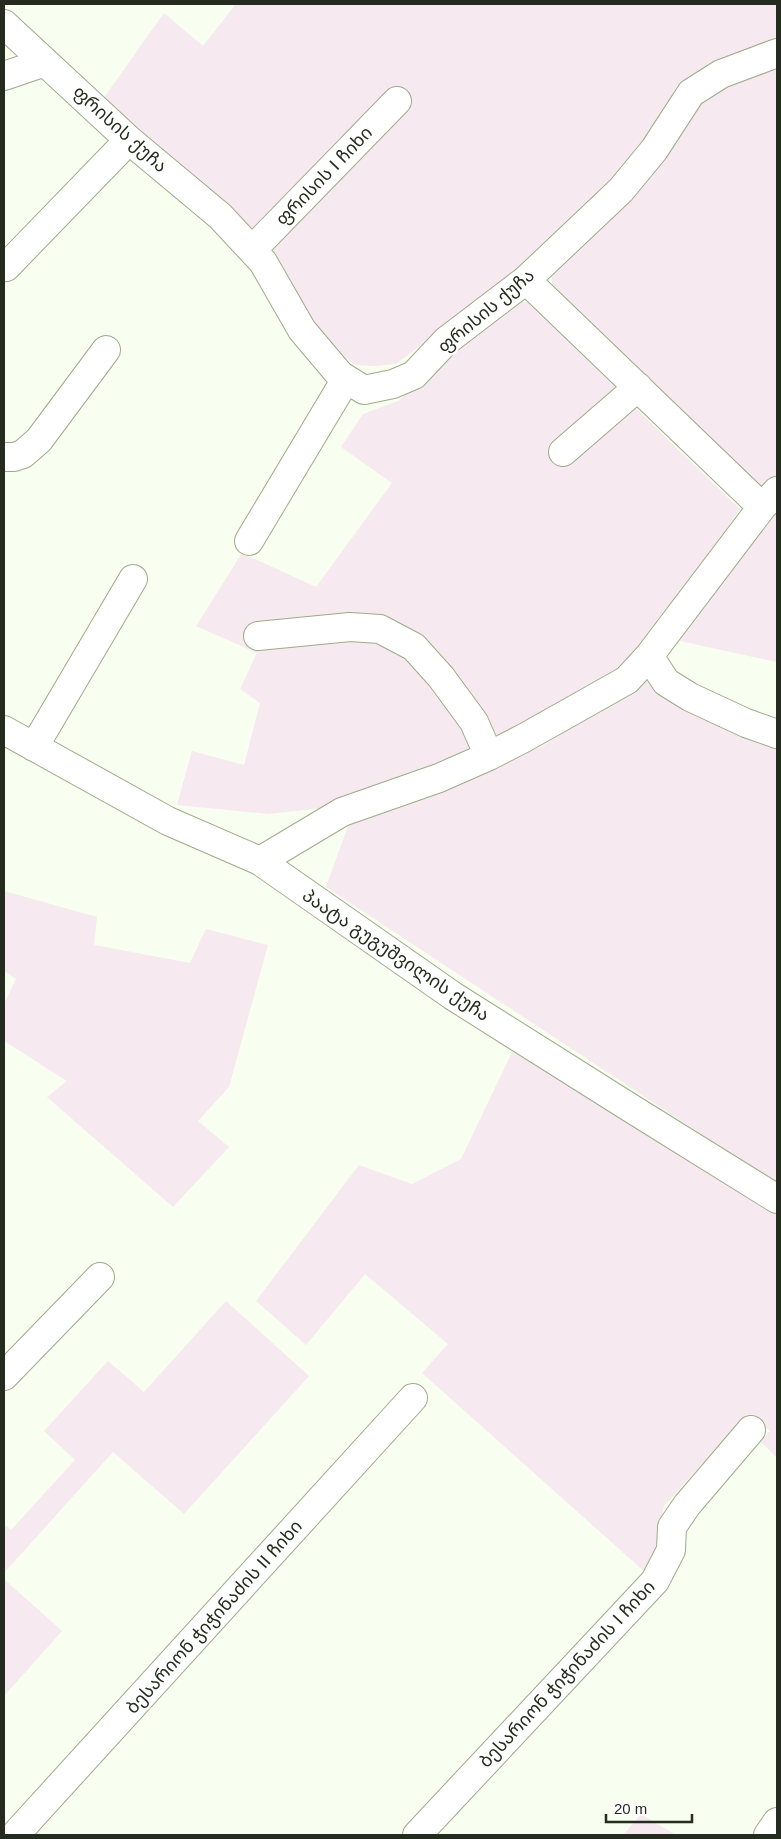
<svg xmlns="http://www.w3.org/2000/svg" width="781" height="1839" font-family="Arial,'Noto Sans Georgian',sans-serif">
	<rect width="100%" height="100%" fill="#f8fef0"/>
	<path fill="#f6e9f0" d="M 236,4 L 777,4 L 777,44 L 728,59 L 677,85 L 647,138 L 612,182 L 514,276 L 396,364 L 375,366 L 355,365 L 328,343 L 307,311 L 274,250 L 200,180 L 103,99 L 164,13 L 203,46 Z
		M 777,64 L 777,476 L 768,485 L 755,487 L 552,289 L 552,270 L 701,97 Z
		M 533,301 L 620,389 L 547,452 L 563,464 L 629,402 L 740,509 L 654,638 L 624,672 L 484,748 L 331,807 L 268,814 L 177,805 L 192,751 L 244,765 L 260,703 L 240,689 L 257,653 L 196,626 L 242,553 L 316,587 L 392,483 L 341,447 L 363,414 L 398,401 L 510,303 Z
		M 777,506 L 777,662 L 671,639 Z
		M 651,677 L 777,746 L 777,1184 L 326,887 L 348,826 L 541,747 Z
		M 4,891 L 97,917 L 94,945 L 190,963 L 206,929 L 268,945 L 229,1087 L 198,1121 L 229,1147 L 173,1207 L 47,1097 L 67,1081 L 4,1041 L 4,1004 L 16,979 L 4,971 Z
		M 515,1046 L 777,1211 L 777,1458 L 760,1441 L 770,1431 L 747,1414 L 664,1506 L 656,1550 L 646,1573 L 422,1373 L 448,1344 L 365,1274 L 306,1345 L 256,1301 L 359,1165 L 412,1184 L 461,1159 Z
		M 226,1301 L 309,1376 L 184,1514 L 113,1452 L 4,1573 L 4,1524 L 11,1530 L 75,1460 L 44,1431 L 108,1361 L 144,1392 Z
		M 4,1579 L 62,1631 L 4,1696 Z
		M 641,1814 L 676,1835 L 623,1835 Z"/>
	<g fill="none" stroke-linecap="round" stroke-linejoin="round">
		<g stroke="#9dab8a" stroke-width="30">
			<path id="minor" d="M 4,24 L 129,140 L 220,216 L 263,262 L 302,330 L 340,375 L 364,390 L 393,384 L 414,375 L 446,341 L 526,280 L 621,190 L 654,150 L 691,93 L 721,74 L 777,53
				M 4,76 L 45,62
				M 252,250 L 397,101
				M 6,267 L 129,140
				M 526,280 L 762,507
				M 563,452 L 638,387
				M 4,457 L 14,457 L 23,454 L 39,440 L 106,350
				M 249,541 L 346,379
				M 258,636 L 350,627 L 380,629 L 414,647 L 441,677 L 474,722 L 489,756
				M 649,656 L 666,682 L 690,697 L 746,723 L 777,734
				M 4,730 L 168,821 L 260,861 L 453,996 L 629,1107 L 777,1199
				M 34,747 L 133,579
				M 260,861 L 342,812 L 439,778 L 489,756 L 524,738 L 627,680 L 649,656 L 762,507 L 777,491
				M 4,1376 L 100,1277
				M 15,1835 L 413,1398
				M 417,1835 L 655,1581 L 671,1550 L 672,1527 L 687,1505 L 751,1430
				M 768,1835 L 777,1822"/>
		</g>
		<use href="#minor" stroke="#fff" stroke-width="28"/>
	</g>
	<g text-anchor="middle" stroke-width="5" stroke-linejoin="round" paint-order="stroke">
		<g font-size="18" fill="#252b1e" stroke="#fff">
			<text transform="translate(120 129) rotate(42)" y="6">ფრისის ქუჩა</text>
			<text transform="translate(324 176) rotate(-46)" y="6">ფრისის I ჩიხი</text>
			<text transform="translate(486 311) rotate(-40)" y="6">ფრისის ქუჩა</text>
			<text transform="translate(396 955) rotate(34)" y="6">პაატა გუგუშვილის ქუჩა</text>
			<text transform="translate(214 1617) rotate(-48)" y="6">ბესარიონ ჭიჭინაძის II ჩიხი</text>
			<text transform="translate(567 1674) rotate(-47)" y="6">ბესარიონ ჭიჭინაძის I ჩიხი</text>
		</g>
	</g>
	<rect width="781" height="1839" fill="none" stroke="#252b1e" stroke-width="10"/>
	<path d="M606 1814v8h86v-8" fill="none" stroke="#252b1e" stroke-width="2.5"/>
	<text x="614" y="1814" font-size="15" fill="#252b1e" stroke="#ffffff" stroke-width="4" paint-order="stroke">20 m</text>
</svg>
